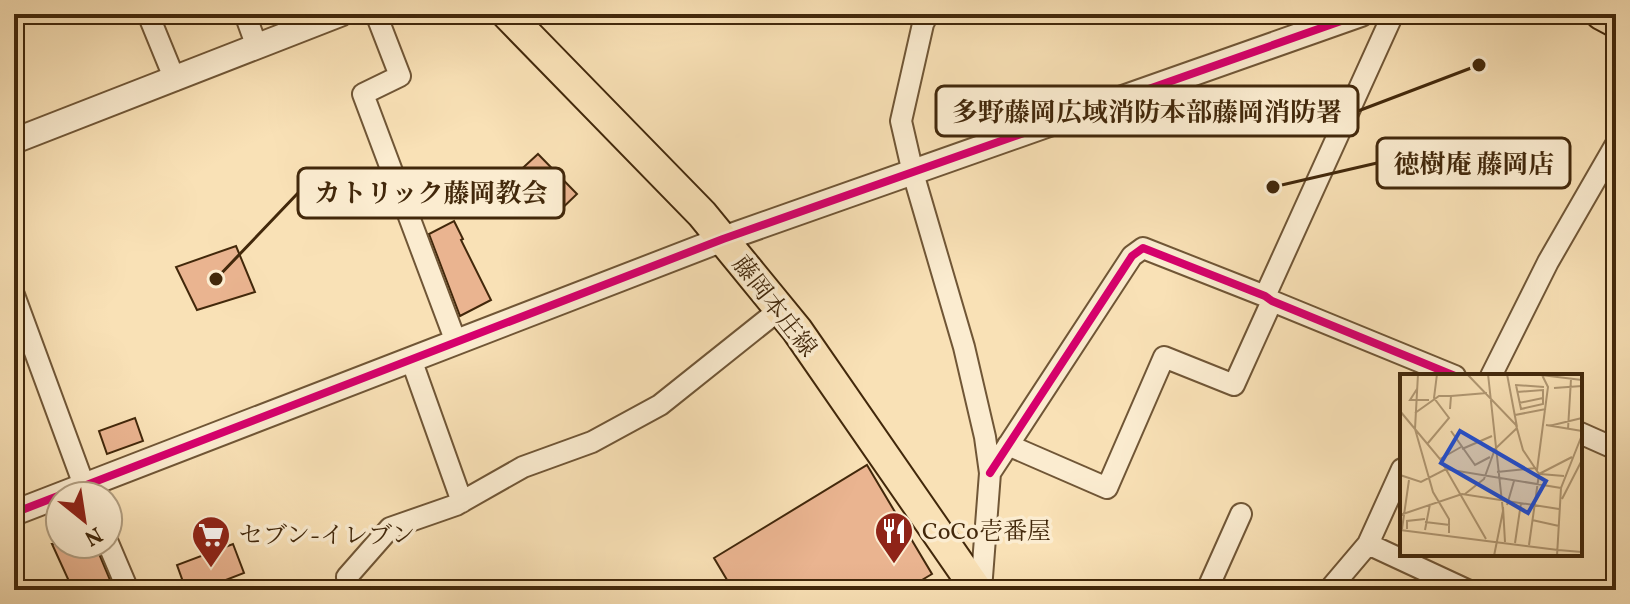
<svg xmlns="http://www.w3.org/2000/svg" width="1630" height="604" font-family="Vollkorn,'Noto Serif JP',serif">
	<rect width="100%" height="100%" fill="#f9e1b6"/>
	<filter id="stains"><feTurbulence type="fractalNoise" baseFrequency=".0025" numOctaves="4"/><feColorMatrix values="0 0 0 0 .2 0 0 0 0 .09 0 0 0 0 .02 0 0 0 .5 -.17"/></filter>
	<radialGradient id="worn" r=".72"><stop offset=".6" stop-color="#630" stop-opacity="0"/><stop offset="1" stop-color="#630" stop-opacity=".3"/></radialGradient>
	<path fill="#eab490" stroke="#42280b" stroke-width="2" d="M 538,154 L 577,194 L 553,217 L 514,176 Z
		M 454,221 L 463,239 L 461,240 L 491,300 L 460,316 L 429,234 Z
		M 236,246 L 255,292 L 197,310 L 176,267 Z
		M 135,418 L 143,441 L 107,454 L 99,431 Z
		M 867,465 L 932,574 L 905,590 L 733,590 L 714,558 Z
		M 52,544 L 95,544 L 113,587 L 106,590 L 73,590 Z
		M 233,544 L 244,573 L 200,590 L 186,590 L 177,565 Z"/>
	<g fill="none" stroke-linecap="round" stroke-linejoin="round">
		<g stroke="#705636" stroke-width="24">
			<path id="minor" d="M 148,14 L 175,80
				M 245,14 L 257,47
				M 376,14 L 400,76 L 363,94 L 456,342
				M 928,14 L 923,24 L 901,121 L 913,173 L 964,347 L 985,437 L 990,473 L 981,590
				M 14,295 L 88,496
				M 1265,296 L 1393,14
				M 411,359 L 462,502
				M 1491,376 L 1548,262 L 1616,144
				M 1580,433 L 1616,449
				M 1008,445 L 1107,488 L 1164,357 L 1234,385 L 1272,301
				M 990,473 L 1132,256 L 1143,248 L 1265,296 L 1272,301 L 1455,376
				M 108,543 L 128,590
				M 1368,544 L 1467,590
				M 351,590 L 347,577 L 390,528 L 456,505 L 523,467 L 592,442 L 660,405 L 779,310
				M 1207,590 L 1241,514
				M 1329,590 L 1368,544 L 1402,469"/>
		</g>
		<g stroke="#705636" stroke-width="28">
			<path id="tertiary" d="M 14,141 L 340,14
				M 14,513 L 723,239 L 1361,14"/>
		</g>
		<g stroke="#42280b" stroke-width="34">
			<path id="primary" d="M 507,14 L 702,214 L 797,330 L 977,590
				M 1601,14 L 1616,22"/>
		</g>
		<use href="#minor" stroke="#fbecd0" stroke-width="20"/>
		<use href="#tertiary" stroke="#fbecd0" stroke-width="24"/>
		<use href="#primary" stroke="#f9e1b6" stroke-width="30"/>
		<g stroke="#fbecd0" stroke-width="13">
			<path id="cycleway" d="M 990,473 L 1132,256 L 1143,248 L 1265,296 L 1272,301 L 1455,376
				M 14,513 L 723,239 L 1361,14"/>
		</g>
		<use href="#cycleway" stroke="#d6006c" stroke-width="8"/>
	</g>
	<defs>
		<g id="restaurant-pin" transform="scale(2)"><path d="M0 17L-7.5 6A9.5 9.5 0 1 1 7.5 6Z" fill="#8f2418" stroke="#fbecd0"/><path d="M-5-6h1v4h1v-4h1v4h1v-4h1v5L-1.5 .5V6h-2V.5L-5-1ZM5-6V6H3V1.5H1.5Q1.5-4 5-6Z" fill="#fff"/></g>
		<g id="supermarket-pin" transform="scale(2)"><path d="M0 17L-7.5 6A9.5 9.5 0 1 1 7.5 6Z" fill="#8f2418" stroke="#fbecd0"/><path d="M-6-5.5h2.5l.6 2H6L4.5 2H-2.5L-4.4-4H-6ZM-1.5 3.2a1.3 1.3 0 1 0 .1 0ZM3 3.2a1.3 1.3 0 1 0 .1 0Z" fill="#fff"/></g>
	</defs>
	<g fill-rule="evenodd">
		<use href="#restaurant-pin" x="894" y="531"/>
		<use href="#supermarket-pin" x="211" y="535"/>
	</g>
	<g text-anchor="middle" stroke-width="7" stroke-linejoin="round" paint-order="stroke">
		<g font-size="24" fill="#42280b" stroke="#fbecd0">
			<text transform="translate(775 306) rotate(52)" y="8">藤岡本庄線</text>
		</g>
		<g font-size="24" fill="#42280b" stroke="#fbecd0" text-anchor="start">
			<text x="922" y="539">CoCo壱番屋</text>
			<text x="239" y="543">セブン-イレブン</text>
		</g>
	</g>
	<g transform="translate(1400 374)">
		<rect width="182" height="182" fill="#f9e1b6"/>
		<path fill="none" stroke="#b09772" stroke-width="2" d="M 18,0 L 15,55 L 33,118 L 49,145 L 49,159M 67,0 L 116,51 L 123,76 L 139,100 L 129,171M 88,0 L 103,137 L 94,182M 107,0 L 117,53M 141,1 L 182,6M 115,11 L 144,13M 116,11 L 121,35 L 143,30 L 143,16 L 117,18M 154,14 L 182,12M 17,15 L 10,26 L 29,26M 51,22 L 87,19M 119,29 L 143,24M 0,37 L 40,85 L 86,165M 15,39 L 39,22 L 51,22 L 50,35M 115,41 L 146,35M 146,51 L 182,57M 149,52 L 182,44M 168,55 L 171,5M 51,57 L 75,91 L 90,83M 28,69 L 49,44 L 34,24 L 37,0M 62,75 L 92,62M 40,85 L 61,73M 137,96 L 148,13 L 142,1M 97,98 L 136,94M 139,100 L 172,83M 140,100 L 164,102M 0,101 L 21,108 L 46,95 L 161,114M 65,120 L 84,105 L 95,75 L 117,54M 162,125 L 182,86M 107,131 L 114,107M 103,133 L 105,168M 0,141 L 62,120 L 159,135M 132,146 L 159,152M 25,148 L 50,151M 2,155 L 9,106M 7,155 L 7,147 L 25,145M 0,156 L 158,176M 25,156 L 30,130M 115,169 L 121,129M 158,176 L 182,178M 157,182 L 161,114 L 182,61"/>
		<path fill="#1d4ed8" fill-opacity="0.15" stroke="#1d4ed8" stroke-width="4" d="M 60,57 L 146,107 L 128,139 L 41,89 Z"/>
		<rect width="182" height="182" fill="none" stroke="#42280b" stroke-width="4"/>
	</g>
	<path fill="none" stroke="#42280b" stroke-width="3" d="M1479 65L1358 111M1273 187L1377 163M216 279L298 193"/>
	<g fill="#42280b" stroke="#fbecd0" stroke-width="3">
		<circle cx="1479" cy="65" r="8"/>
		<circle cx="1273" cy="187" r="8"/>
		<circle cx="216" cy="279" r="8"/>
	</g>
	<g fill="#fbecd0" stroke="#42280b" stroke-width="3">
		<rect x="936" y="86" width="422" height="50" rx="8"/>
		<rect x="1377" y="138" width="193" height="50" rx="8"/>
		<rect x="298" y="168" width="266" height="50" rx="8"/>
	</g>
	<g font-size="26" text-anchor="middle" font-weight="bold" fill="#42280b">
		<text x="1147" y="121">多野藤岡広域消防本部藤岡消防署</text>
		<text x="1474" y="173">徳樹庵 藤岡店</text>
		<text x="431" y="202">カトリック藤岡教会</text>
	</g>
	<rect width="1630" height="604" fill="none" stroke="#f9e1b6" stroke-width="48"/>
	<rect x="16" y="16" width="1598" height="572" fill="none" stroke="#42280b" stroke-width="4"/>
	<rect x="24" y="24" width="1582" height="556" fill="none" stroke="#42280b" stroke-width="2"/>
	<g transform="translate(84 520) rotate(150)"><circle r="38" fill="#fbecd0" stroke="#b19e81" stroke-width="2"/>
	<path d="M0-6L14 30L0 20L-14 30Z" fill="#8f2418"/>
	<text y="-12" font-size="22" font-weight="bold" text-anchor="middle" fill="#42280b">N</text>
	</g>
	<rect width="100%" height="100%" filter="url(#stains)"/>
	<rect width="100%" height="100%" fill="url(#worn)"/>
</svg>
